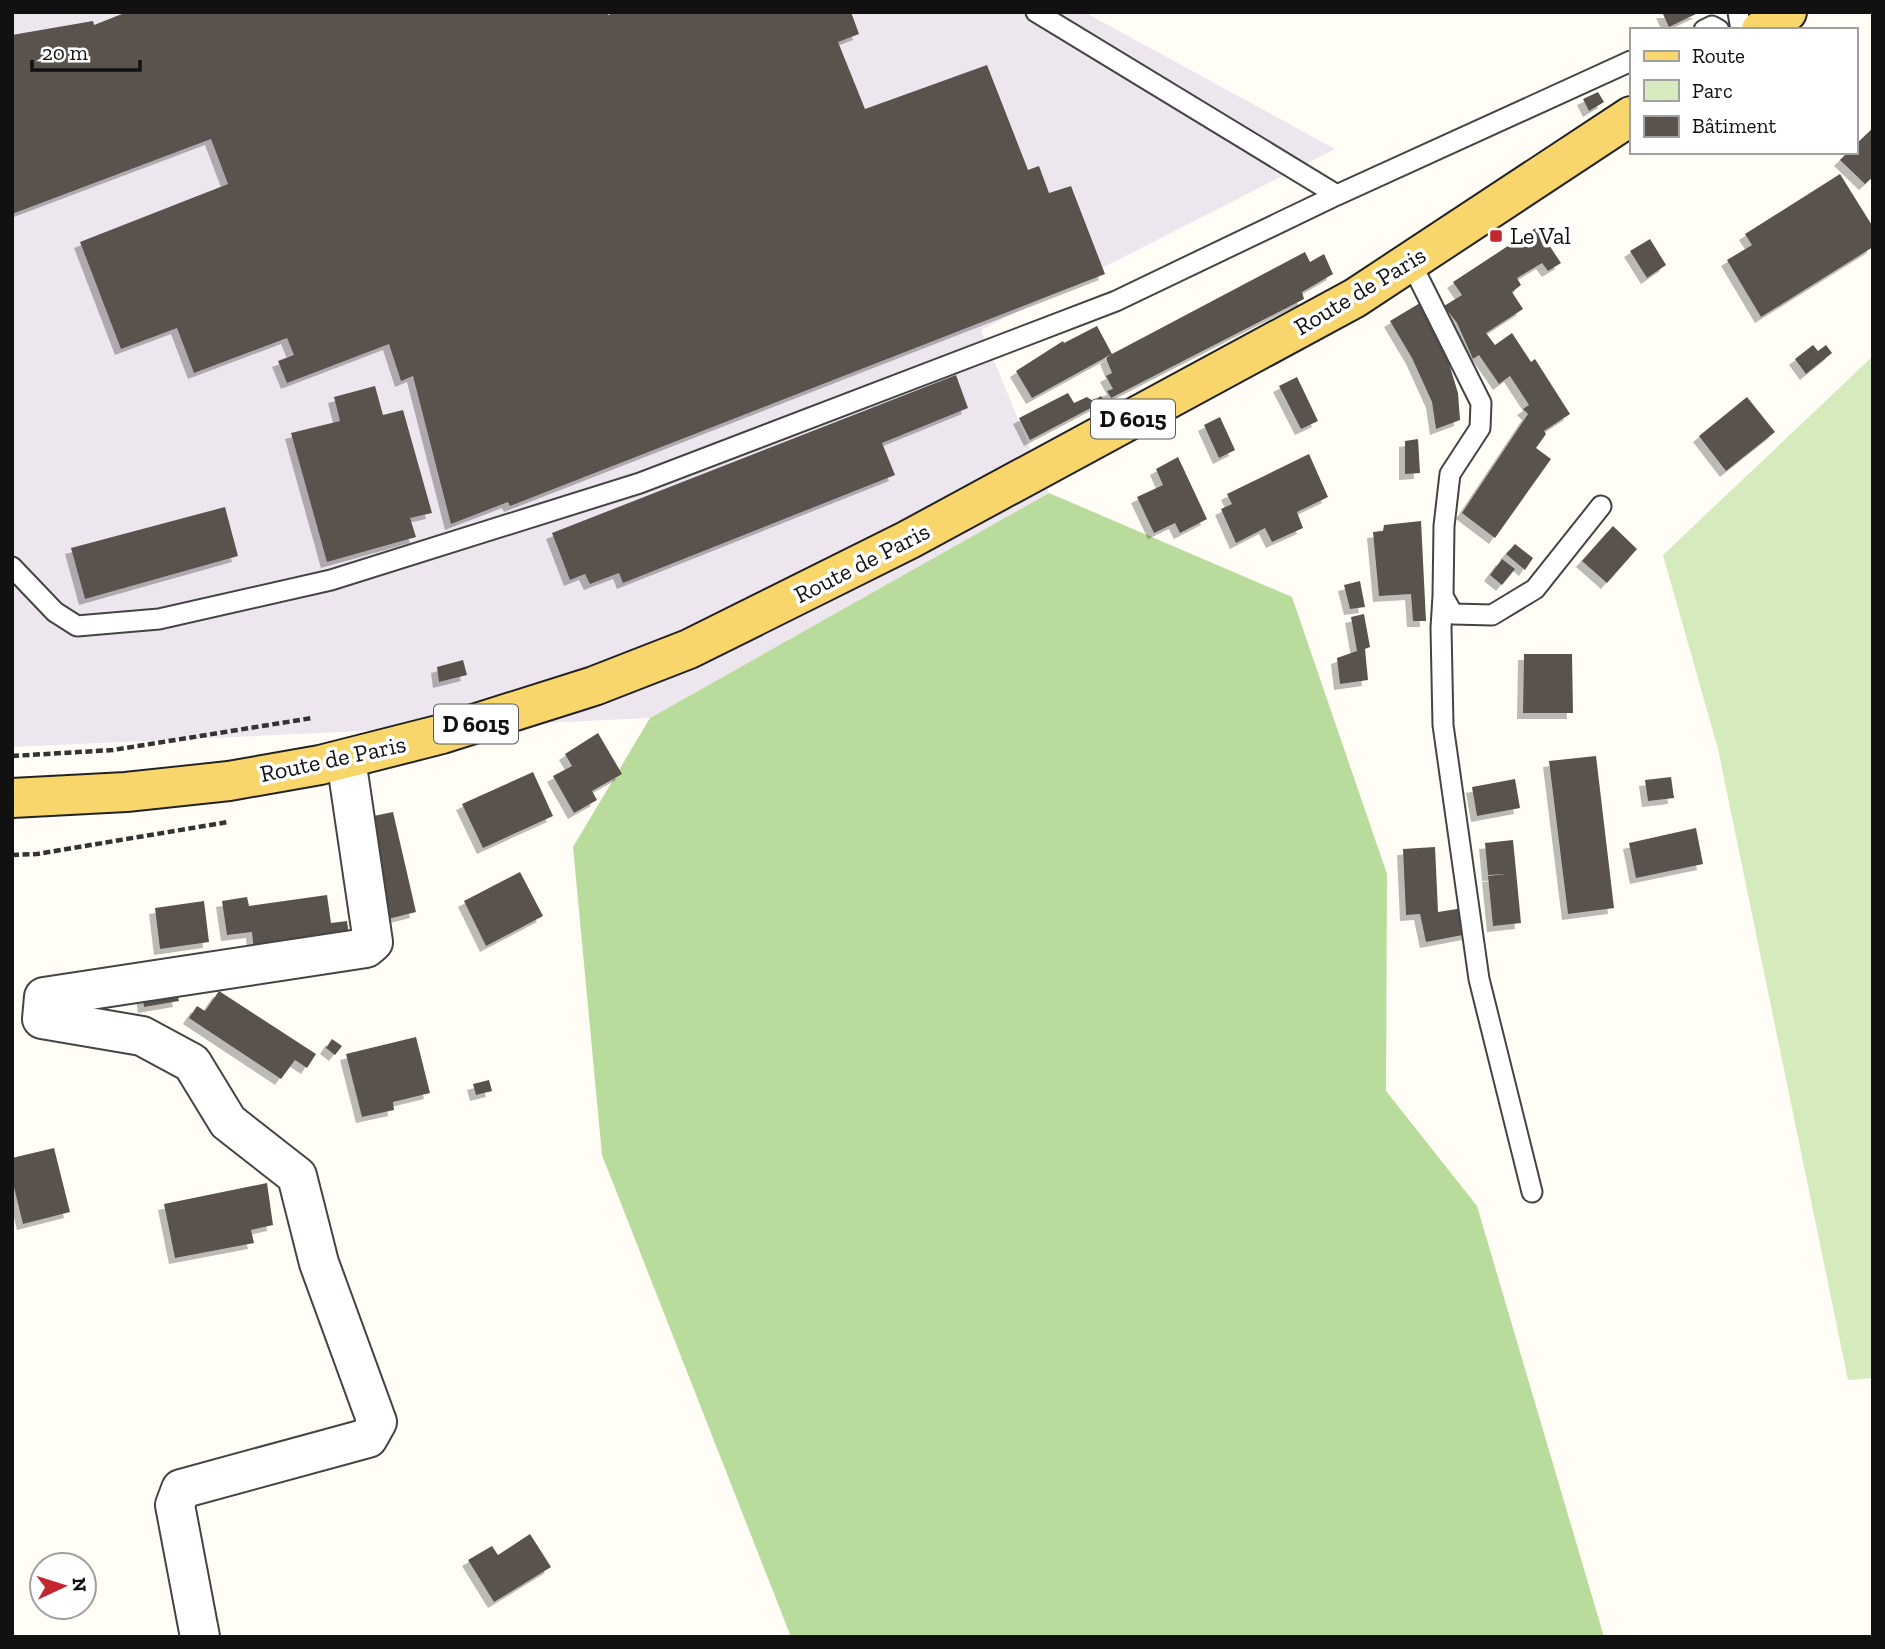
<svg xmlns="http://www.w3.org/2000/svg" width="1885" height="1649" font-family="'Zilla Slab',serif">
	<defs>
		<filter id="shadow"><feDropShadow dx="-6" dy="6" stdDeviation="0" flood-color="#0004"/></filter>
	</defs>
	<rect width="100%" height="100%" fill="#fffdf5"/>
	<path fill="#eee6ef" d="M 18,12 L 1084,12 L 1335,149 L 981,330 L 1049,493 L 650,718 L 12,747 L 12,14 Z"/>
	<path fill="#d5ebbd" d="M 1873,356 L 1873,1378 L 1848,1380 L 1718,749 L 1663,555 Z"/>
	<path fill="#b9dc9c" d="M 1049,493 L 1292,597 L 1387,874 L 1386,1091 L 1477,1206 L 1604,1637 L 791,1637 L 602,1155 L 573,847 L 650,718 Z"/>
	<path fill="#5a524d" filter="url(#shadow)" d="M 127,12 L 607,12 L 608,15 L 616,12 L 851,12 L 859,34 L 838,42 L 865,109 L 987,65 L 1028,170 L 1039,166 L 1049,193 L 1071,186 L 1105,274 L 510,506 L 508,502 L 451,524 L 413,376 L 401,381 L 389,344 L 287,383 L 278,361 L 294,355 L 287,338 L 194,373 L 177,328 L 121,349 L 80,242 L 228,184 L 211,139 L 12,214 L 12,35 L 93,21 L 94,25 Z
		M 1662,12 L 1700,12 L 1669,27 Z
		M 1598,92 L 1604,102 L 1589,111 L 1583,99 Z
		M 1873,128 L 1873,177 L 1865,184 L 1840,160 L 1848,152 L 1855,152 L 1855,145 Z
		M 1840,174 L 1873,227 L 1873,247 L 1761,317 L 1727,260 L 1752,245 L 1745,234 Z
		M 1537,227 L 1561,263 L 1548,271 L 1542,263 L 1517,278 L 1521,285 L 1512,292 L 1523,309 L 1486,333 L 1495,345 L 1512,333 L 1531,362 L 1535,359 L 1570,414 L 1544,431 L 1546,434 L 1536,448 L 1551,459 L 1495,538 L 1462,513 L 1528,414 L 1523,409 L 1529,405 L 1510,376 L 1499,384 L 1479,355 L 1473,359 L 1457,323 L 1444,306 L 1462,295 L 1453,282 Z
		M 1650,239 L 1666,265 L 1647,278 L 1630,251 Z
		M 1305,252 L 1310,262 L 1324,254 L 1333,274 L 1302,292 L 1304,299 L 1111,398 L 1107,391 L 1113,389 L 1106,376 L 1112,373 L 1106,358 L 1112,354 L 1032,398 L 1016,371 L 1063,341 L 1064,343 L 1097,326 L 1112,354 Z
		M 1420,303 L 1439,331 L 1458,393 L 1460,420 L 1436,429 L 1432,402 L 1412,358 L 1390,321 Z
		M 1813,345 L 1818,351 L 1826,345 L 1832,353 L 1806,374 L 1795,359 Z
		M 956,375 L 968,408 L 882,443 L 895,475 L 623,583 L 619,573 L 590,584 L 585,574 L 570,580 L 552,533 Z
		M 1297,377 L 1318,421 L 1301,429 L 1279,386 Z
		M 375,386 L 383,415 L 403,410 L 432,513 L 410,518 L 416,537 L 327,562 L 291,433 L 340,421 L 334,397 Z
		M 1068,393 L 1074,403 L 1087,397 L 1093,401 L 1101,396 L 1104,401 L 1030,440 L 1019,418 Z
		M 1747,397 L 1775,432 L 1726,471 L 1699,436 Z
		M 1220,417 L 1235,450 L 1219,458 L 1204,425 Z
		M 1418,439 L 1420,473 L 1405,474 L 1405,441 Z
		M 1309,454 L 1328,497 L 1297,512 L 1303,528 L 1272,542 L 1265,528 L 1236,543 L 1221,509 L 1232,504 L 1227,494 Z
		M 1178,457 L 1207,519 L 1180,533 L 1175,523 L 1154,533 L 1137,497 L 1163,485 L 1156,469 Z
		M 225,507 L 238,556 L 85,599 L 71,548 Z
		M 1421,521 L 1426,621 L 1413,621 L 1411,594 L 1379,596 L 1373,532 L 1383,531 L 1384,525 Z
		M 1613,526 L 1637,549 L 1607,583 L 1582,561 Z
		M 1515,544 L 1533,558 L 1525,570 L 1506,554 Z
		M 1502,559 L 1515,569 L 1502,585 L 1490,575 Z
		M 1360,581 L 1365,607 L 1350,609 L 1344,585 Z
		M 1364,614 L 1370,647 L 1365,649 L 1368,680 L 1340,684 L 1337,658 L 1357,651 L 1351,617 Z
		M 1524,654 L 1572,654 L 1573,713 L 1523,713 Z
		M 463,660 L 467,675 L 439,682 L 437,667 Z
		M 598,733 L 622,774 L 592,791 L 597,800 L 574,813 L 553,776 L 572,766 L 565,754 Z
		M 1596,756 L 1614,908 L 1568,914 L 1549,761 Z
		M 533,772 L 553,816 L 483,848 L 462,804 Z
		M 1671,777 L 1674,798 L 1648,801 L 1645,780 Z
		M 1515,779 L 1520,808 L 1477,816 L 1472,787 Z
		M 393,812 L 416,912 L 388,919 L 364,818 Z
		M 1696,828 L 1703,864 L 1636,878 L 1629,843 Z
		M 1513,840 L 1521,923 L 1493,926 L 1488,876 L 1506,874 L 1488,875 L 1485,843 Z
		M 1435,847 L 1438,912 L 1463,908 L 1468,934 L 1426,942 L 1420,914 L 1406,915 L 1403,849 Z
		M 520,872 L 543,916 L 486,946 L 464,901 Z
		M 327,895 L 331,923 L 347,921 L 349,935 L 254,952 L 252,932 L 227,935 L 222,901 L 247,897 L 249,906 Z
		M 204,901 L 209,942 L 160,949 L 155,908 Z
		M 176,989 L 179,1001 L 144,1007 L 142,993 Z
		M 219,991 L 316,1054 L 307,1068 L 295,1060 L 281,1079 L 189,1018 L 197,1006 L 205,1011 Z
		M 416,1037 L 430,1093 L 393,1102 L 394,1110 L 362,1117 L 346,1054 Z
		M 332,1039 L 342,1046 L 335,1055 L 326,1048 Z
		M 489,1080 L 492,1091 L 476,1095 L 473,1084 Z
		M 54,1148 L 70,1212 L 23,1224 L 12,1179 L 12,1158 Z
		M 267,1183 L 273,1225 L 251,1230 L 254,1243 L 175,1258 L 164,1204 Z
		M 530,1534 L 551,1567 L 494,1602 L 468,1560 L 492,1546 L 498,1555 Z"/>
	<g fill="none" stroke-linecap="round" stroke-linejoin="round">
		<g stroke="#444" stroke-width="23">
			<path id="lane" d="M 1036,12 L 1337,195 L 1631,61
				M 1738,12 L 1741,30
				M 1704,30 L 1712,26 L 1719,30
				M 1410,261 L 1481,403 L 1480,428 L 1450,474 L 1444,526 L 1443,596 L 1453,614 L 1492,615 L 1535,589 L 1601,506
				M 12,567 L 55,612 L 77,626 L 159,619 L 331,580 L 640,483 L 1116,301 L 1337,195
				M 1443,596 L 1441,628 L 1443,725 L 1479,979 L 1532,1192"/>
		</g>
		<g stroke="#444" stroke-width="42">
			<path id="street" d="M 200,1637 L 175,1505 L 181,1489 L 368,1438 L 377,1422 L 319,1263 L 297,1176 L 228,1122 L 192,1063 L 142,1036 L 42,1019 L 44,997 L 366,948 L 373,942 L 346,759"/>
		</g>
		<g stroke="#222" stroke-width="42">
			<path id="primary" d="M 1761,30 L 1787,12
				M 12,798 L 126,792 L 229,781 L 320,765 L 442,734 L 594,686 L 689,649 L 908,540 L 1355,298 L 1631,116"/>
		</g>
		<path stroke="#333" stroke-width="4.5" stroke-dasharray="7 3.5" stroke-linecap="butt" d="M 12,756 L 113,750 L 312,718
			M 12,855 L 37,854 L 228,822"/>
		<use href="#lane" stroke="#fff" stroke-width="19"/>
		<use href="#street" stroke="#fff" stroke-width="38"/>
		<use href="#primary" stroke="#f9d66b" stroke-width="38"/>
	</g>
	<rect fill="#c4262e" stroke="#fff" stroke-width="2.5" x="1489" y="229" width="14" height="14" rx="3.5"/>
	<g text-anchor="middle" stroke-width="7" stroke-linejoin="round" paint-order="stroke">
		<g fill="#fff" stroke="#585858" stroke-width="2">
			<rect x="1091" y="399.5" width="84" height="39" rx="5"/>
			<rect x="434" y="704.5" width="84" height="39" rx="5"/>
		</g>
		<g font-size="23" font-weight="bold" fill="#111">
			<text x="1133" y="427">D 6015</text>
			<text x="476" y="732">D 6015</text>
		</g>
		<g font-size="24" fill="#111" stroke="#fff" text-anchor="start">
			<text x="1510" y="244">Le Val</text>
		</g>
		<g font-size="24" fill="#111" stroke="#fff">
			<text transform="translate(1360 291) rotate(-31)" y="8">Route de Paris</text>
			<text transform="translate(862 563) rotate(-27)" y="8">Route de Paris</text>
			<text transform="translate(333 759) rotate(-12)" y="8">Route de Paris</text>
		</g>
	</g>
	<rect width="1885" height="1649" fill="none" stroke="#111111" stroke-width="28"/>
	<rect x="1630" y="28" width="228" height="126" fill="#ffffff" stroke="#a0a0a0" stroke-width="2"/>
	<rect x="1644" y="51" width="35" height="10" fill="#f9d66b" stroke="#a0a0a0" stroke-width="2"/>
	<text x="1692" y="63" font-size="21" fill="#111111">Route</text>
	<rect x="1644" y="80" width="35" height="21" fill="#d5ebbd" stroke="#a0a0a0" stroke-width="2"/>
	<text x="1692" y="98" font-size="21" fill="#111111">Parc</text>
	<rect x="1644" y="116" width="35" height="21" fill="#5a524d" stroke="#a0a0a0" stroke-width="2"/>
	<text x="1692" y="133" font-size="21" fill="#111111">Bâtiment</text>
	<g transform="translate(63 1586) rotate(86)"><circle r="33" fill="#ffffff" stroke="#a0a0a0" stroke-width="2"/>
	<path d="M0-5L12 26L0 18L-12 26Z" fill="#c4262e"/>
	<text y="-10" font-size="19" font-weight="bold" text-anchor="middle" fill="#111111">N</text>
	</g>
	<path d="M32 60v10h108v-10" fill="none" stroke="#111111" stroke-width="3.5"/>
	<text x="42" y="60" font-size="21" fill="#111111" stroke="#ffffff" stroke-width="5" paint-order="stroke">20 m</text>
</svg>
